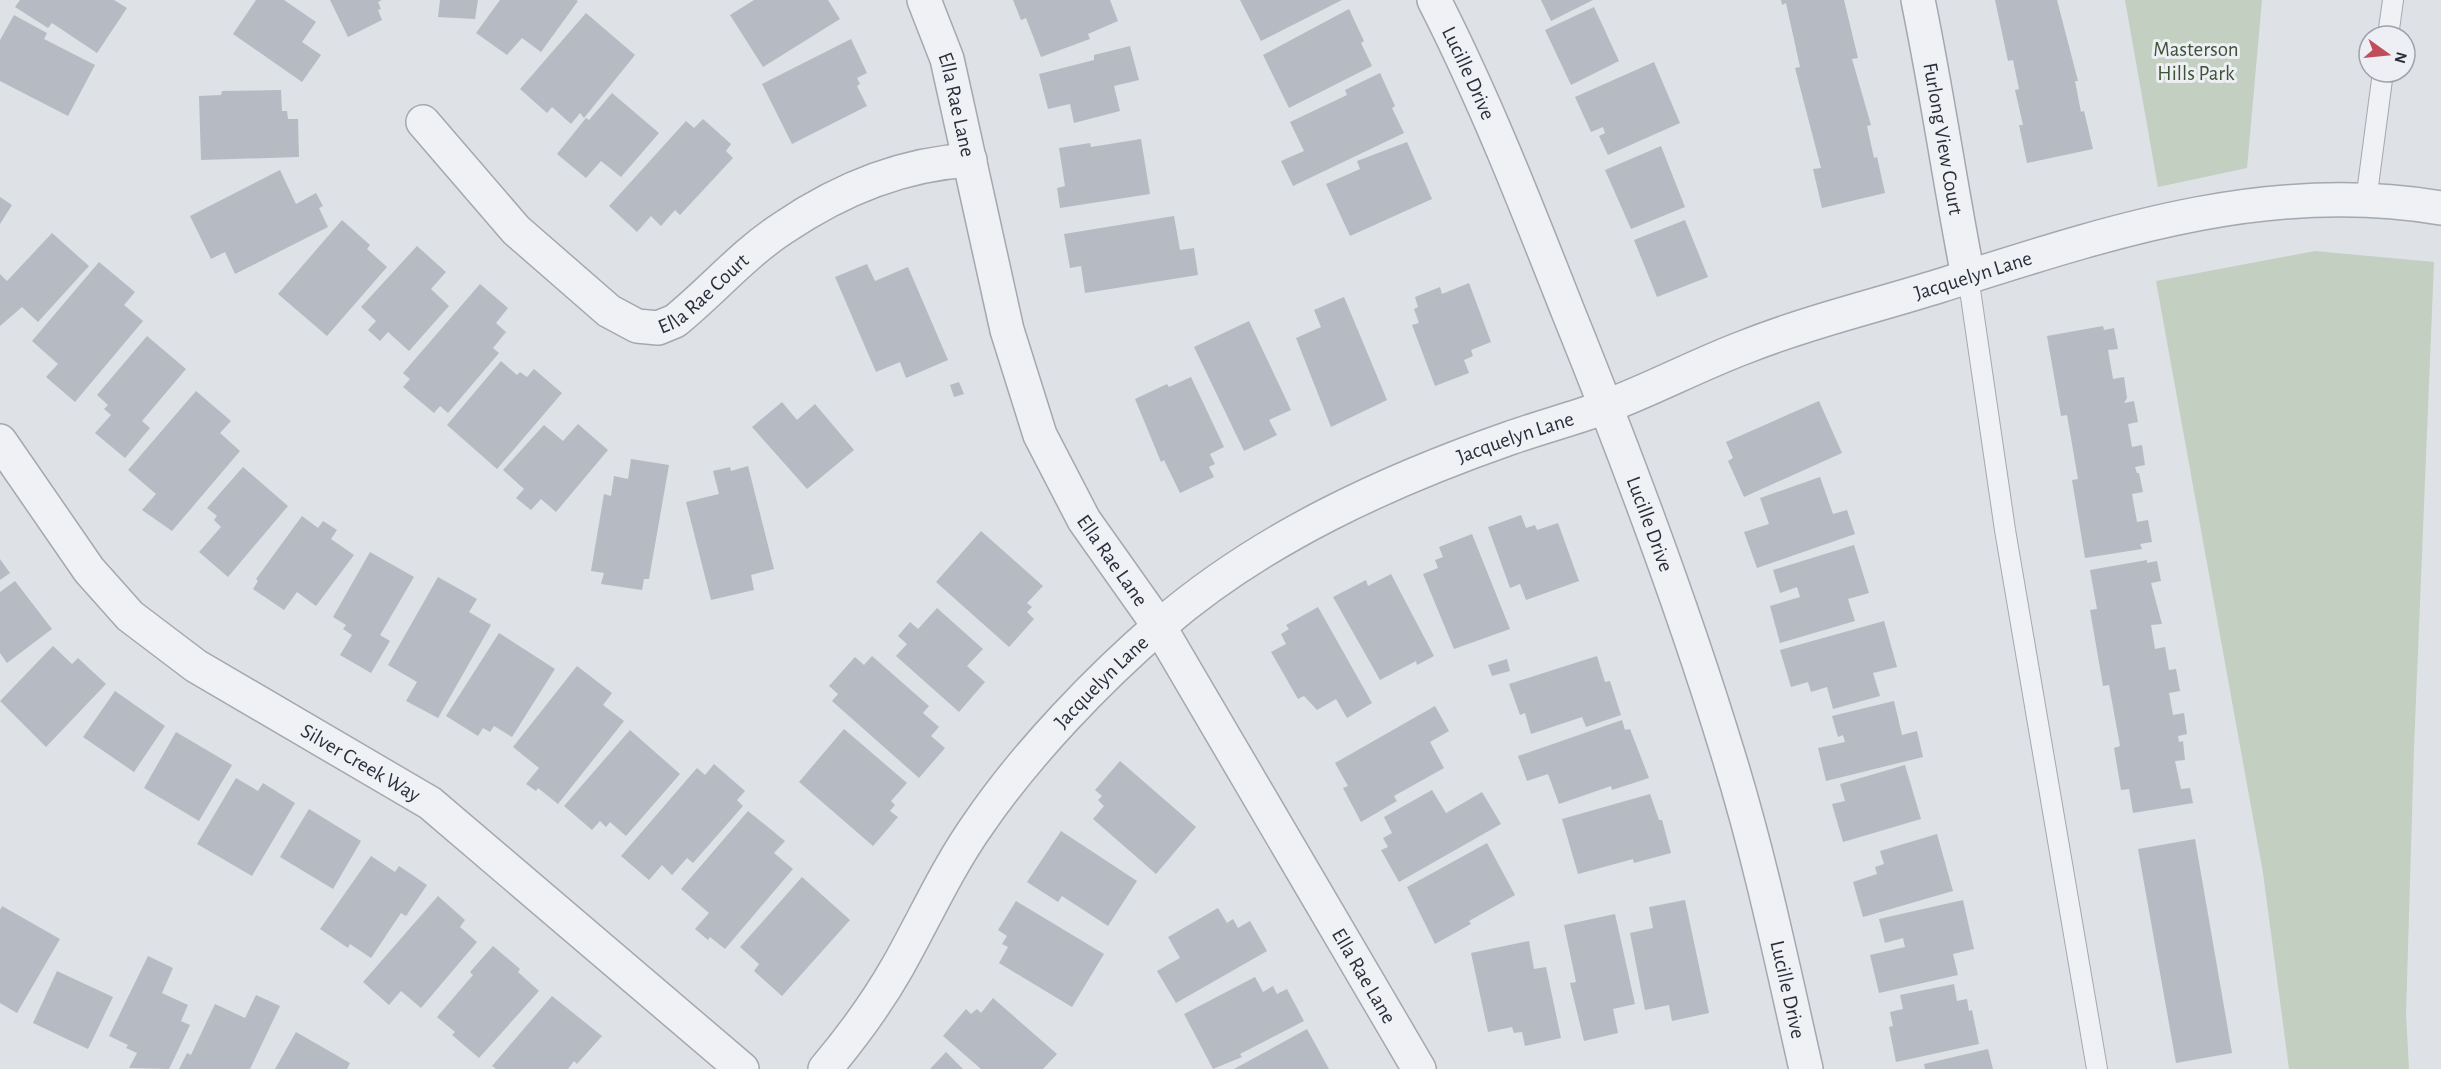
<svg xmlns="http://www.w3.org/2000/svg" width="2441" height="1069" font-family="'Alegreya Sans',sans-serif">
	<rect width="100%" height="100%" fill="#dee1e6"/>
	<path fill="#c3cfc0" d="M 2125,0 L 2262,0 L 2247,168 L 2158,187 Z
		M 2315,251 L 2434,262 L 2414,748 L 2406,1014 L 2409,1069 L 2289,1069 L 2263,873 L 2156,281 Z"/>
	<path fill="#b6bac2" d="M 20,0 L 114,0 L 127,8 L 97,53 L 52,23 L 48,28 L 15,7 Z
		M 256,0 L 284,0 L 316,22 L 302,42 L 321,55 L 302,82 L 233,34 Z
		M 330,0 L 382,0 L 378,2 L 381,9 L 378,10 L 382,20 L 348,37 Z
		M 440,0 L 478,0 L 475,19 L 438,17 Z
		M 500,0 L 576,0 L 578,1 L 541,52 L 522,38 L 507,55 L 476,33 Z
		M 754,0 L 828,0 L 840,19 L 763,67 L 730,15 Z
		M 1013,0 L 1110,0 L 1118,21 L 1088,34 L 1090,39 L 1041,57 L 1026,18 L 1021,20 Z
		M 1240,0 L 1342,0 L 1261,41 Z
		M 1541,0 L 1593,0 L 1551,21 Z
		M 1781,0 L 1844,0 L 1858,58 L 1852,59 L 1871,125 L 1867,126 L 1874,158 L 1877,157 L 1885,193 L 1822,208 L 1813,169 L 1821,168 L 1795,68 L 1800,67 L 1786,3 L 1782,5 Z
		M 1995,0 L 2057,0 L 2078,81 L 2075,81 L 2081,112 L 2084,111 L 2093,149 L 2027,163 L 2019,125 L 2023,125 L 2015,90 L 2019,89 L 2013,60 L 2008,61 Z
		M 1594,7 L 1619,61 L 1571,85 L 1545,30 Z
		M 1349,9 L 1364,41 L 1361,43 L 1372,66 L 1289,108 L 1263,55 Z
		M 586,13 L 635,55 L 584,118 L 580,113 L 571,124 L 552,107 L 547,113 L 520,89 Z
		M 14,15 L 47,33 L 44,39 L 95,65 L 68,116 L 0,81 L 0,40 Z
		M 851,39 L 867,73 L 857,78 L 860,84 L 857,86 L 867,106 L 792,144 L 762,84 Z
		M 1130,46 L 1139,80 L 1114,86 L 1120,111 L 1074,123 L 1070,104 L 1048,109 L 1039,74 L 1094,60 L 1094,55 Z
		M 1654,62 L 1680,123 L 1608,155 L 1599,136 L 1605,133 L 1603,127 L 1591,132 L 1575,97 Z
		M 1380,73 L 1395,106 L 1392,108 L 1404,133 L 1293,186 L 1281,161 L 1304,151 L 1290,122 L 1347,95 L 1345,90 Z
		M 281,90 L 282,111 L 287,111 L 288,119 L 298,119 L 299,157 L 201,160 L 199,96 L 221,95 L 222,91 Z
		M 612,93 L 659,133 L 621,177 L 601,161 L 586,178 L 557,154 L 586,118 L 589,120 Z
		M 703,119 L 731,144 L 726,151 L 733,158 L 680,215 L 675,210 L 661,226 L 651,216 L 637,232 L 609,206 L 686,121 L 694,128 Z
		M 1141,139 L 1150,194 L 1060,208 L 1057,188 L 1065,186 L 1059,148 L 1090,143 L 1091,147 Z
		M 1407,142 L 1432,199 L 1350,236 L 1326,184 L 1360,169 L 1357,161 Z
		M 1661,146 L 1685,207 L 1631,229 L 1605,170 Z
		M 280,170 L 296,204 L 316,193 L 323,206 L 319,208 L 328,227 L 235,274 L 225,252 L 211,259 L 190,216 Z
		M 0,197 L 12,205 L 0,224 Z
		M 1174,216 L 1180,250 L 1194,248 L 1198,275 L 1085,293 L 1081,266 L 1070,268 L 1064,234 Z
		M 342,220 L 370,245 L 367,249 L 387,267 L 327,336 L 278,294 Z
		M 1685,220 L 1708,277 L 1657,297 L 1634,240 Z
		M 52,233 L 89,266 L 38,322 L 22,307 L 0,326 L 0,274 L 7,281 Z
		M 417,246 L 446,272 L 431,289 L 449,306 L 409,351 L 388,332 L 380,341 L 368,330 L 376,321 L 361,307 Z
		M 99,262 L 135,292 L 124,305 L 143,321 L 75,402 L 46,377 L 58,364 L 32,341 Z
		M 867,264 L 875,281 L 908,267 L 948,360 L 906,378 L 900,362 L 876,372 L 835,277 Z
		M 1469,283 L 1491,342 L 1471,350 L 1473,356 L 1464,360 L 1469,373 L 1435,386 L 1412,325 L 1419,323 L 1414,309 L 1418,307 L 1415,297 L 1440,287 L 1442,294 Z
		M 480,284 L 508,308 L 496,323 L 506,332 L 493,348 L 499,353 L 448,413 L 440,406 L 434,413 L 403,387 L 410,379 L 403,373 Z
		M 1344,297 L 1387,400 L 1331,427 L 1296,338 L 1321,327 L 1314,310 Z
		M 1249,321 L 1291,410 L 1269,420 L 1277,435 L 1244,451 L 1194,347 Z
		M 2103,326 L 2104,330 L 2114,328 L 2118,349 L 2108,350 L 2113,379 L 2124,377 L 2127,398 L 2124,403 L 2134,401 L 2138,422 L 2128,424 L 2132,447 L 2142,445 L 2145,465 L 2135,467 L 2137,473 L 2139,473 L 2143,492 L 2132,494 L 2137,522 L 2148,520 L 2152,542 L 2140,544 L 2142,549 L 2085,558 L 2072,480 L 2078,479 L 2067,415 L 2061,416 L 2047,336 Z
		M 147,336 L 186,369 L 142,421 L 150,428 L 125,458 L 95,433 L 111,415 L 104,409 L 108,405 L 97,395 Z
		M 501,361 L 517,375 L 520,372 L 527,377 L 534,369 L 562,393 L 497,469 L 447,425 Z
		M 1191,377 L 1224,447 L 1210,454 L 1215,464 L 1209,467 L 1214,477 L 1180,493 L 1164,460 L 1161,462 L 1135,399 L 1167,384 L 1169,387 Z
		M 959,382 L 964,394 L 954,397 L 950,385 Z
		M 196,391 L 231,421 L 220,433 L 240,451 L 172,531 L 142,510 L 156,494 L 128,470 Z
		M 1819,401 L 1842,453 L 1744,497 L 1728,461 L 1733,458 L 1726,442 Z
		M 782,402 L 797,420 L 815,404 L 854,450 L 807,489 L 752,427 Z
		M 578,424 L 608,450 L 556,512 L 541,499 L 531,510 L 516,498 L 524,489 L 503,470 L 544,425 L 563,441 Z
		M 631,459 L 669,465 L 649,579 L 644,579 L 642,590 L 601,584 L 604,573 L 591,571 L 604,494 L 611,496 L 614,476 L 628,479 Z
		M 748,466 L 774,569 L 751,575 L 754,590 L 711,600 L 686,502 L 719,494 L 713,471 L 730,467 L 731,471 Z
		M 243,467 L 288,506 L 228,577 L 199,552 L 221,527 L 214,520 L 217,516 L 207,508 Z
		M 1820,477 L 1833,514 L 1847,510 L 1855,534 L 1757,568 L 1744,532 L 1769,524 L 1760,498 Z
		M 1521,515 L 1526,528 L 1535,525 L 1537,530 L 1558,523 L 1579,581 L 1526,600 L 1520,584 L 1510,588 L 1488,527 Z
		M 302,516 L 318,528 L 323,521 L 337,530 L 331,539 L 354,555 L 316,606 L 297,592 L 284,610 L 253,589 L 258,581 L 256,579 Z
		M 981,531 L 1043,586 L 1027,603 L 1032,607 L 1027,612 L 1034,619 L 1009,647 L 936,582 Z
		M 1472,534 L 1510,629 L 1454,649 L 1423,574 L 1438,568 L 1435,560 L 1443,557 L 1439,547 Z
		M 1854,545 L 1869,593 L 1848,599 L 1855,621 L 1780,643 L 1770,606 L 1800,597 L 1797,587 L 1780,593 L 1773,570 Z
		M 370,552 L 414,577 L 380,635 L 390,641 L 371,673 L 340,655 L 352,635 L 343,629 L 346,625 L 333,617 Z
		M 0,559 L 10,573 L 0,580 Z
		M 2147,560 L 2147,563 L 2157,561 L 2161,581 L 2151,583 L 2162,624 L 2151,625 L 2155,649 L 2165,647 L 2169,670 L 2176,669 L 2180,691 L 2169,693 L 2173,715 L 2184,713 L 2187,734 L 2178,736 L 2179,742 L 2183,741 L 2185,760 L 2175,761 L 2181,789 L 2190,788 L 2193,803 L 2133,813 L 2129,789 L 2121,790 L 2114,748 L 2120,746 L 2109,685 L 2103,686 L 2090,610 L 2097,609 L 2090,570 Z
		M 1391,574 L 1434,656 L 1417,665 L 1416,661 L 1380,680 L 1333,597 L 1366,580 L 1368,586 Z
		M 438,577 L 477,599 L 469,612 L 491,625 L 438,718 L 406,701 L 417,682 L 388,665 Z
		M 15,581 L 52,629 L 7,663 L 0,653 L 0,592 Z
		M 1318,607 L 1372,703 L 1347,718 L 1336,699 L 1317,710 L 1304,696 L 1298,699 L 1271,652 L 1286,644 L 1281,634 L 1289,629 L 1286,625 Z
		M 937,608 L 983,649 L 967,666 L 985,682 L 959,712 L 896,656 L 907,644 L 898,636 L 910,622 L 918,629 Z
		M 1884,621 L 1897,667 L 1873,673 L 1880,696 L 1833,709 L 1827,687 L 1811,692 L 1808,682 L 1791,687 L 1780,650 Z
		M 499,633 L 555,669 L 512,737 L 494,726 L 490,732 L 483,728 L 478,736 L 446,716 Z
		M 53,646 L 72,664 L 78,658 L 106,684 L 46,747 L 0,701 Z
		M 872,656 L 929,706 L 923,713 L 939,727 L 931,736 L 945,748 L 919,778 L 832,701 L 838,694 L 829,686 L 855,657 L 864,665 Z
		M 1597,656 L 1605,682 L 1610,681 L 1621,715 L 1586,727 L 1582,717 L 1531,734 L 1525,713 L 1520,715 L 1509,684 Z
		M 1507,659 L 1510,671 L 1492,676 L 1488,665 Z
		M 577,666 L 612,693 L 603,705 L 624,721 L 558,804 L 538,788 L 536,791 L 526,784 L 539,768 L 513,747 Z
		M 115,691 L 165,726 L 134,772 L 83,737 Z
		M 1894,701 L 1902,735 L 1917,731 L 1923,757 L 1826,781 L 1818,748 L 1845,742 L 1843,735 L 1838,737 L 1832,716 Z
		M 1435,706 L 1449,731 L 1430,742 L 1444,768 L 1394,796 L 1397,801 L 1361,822 L 1343,788 L 1348,786 L 1335,763 Z
		M 1622,720 L 1625,730 L 1630,729 L 1649,778 L 1612,790 L 1611,786 L 1559,804 L 1548,774 L 1527,781 L 1518,756 Z
		M 844,729 L 907,783 L 891,801 L 895,805 L 890,811 L 898,817 L 873,846 L 799,782 Z
		M 630,730 L 680,774 L 626,836 L 610,822 L 606,827 L 600,821 L 592,830 L 564,806 Z
		M 176,732 L 232,765 L 199,821 L 144,788 Z
		M 1120,761 L 1196,827 L 1156,874 L 1093,819 L 1104,806 L 1098,800 L 1102,796 L 1095,790 Z
		M 714,764 L 745,791 L 737,800 L 743,806 L 693,863 L 687,858 L 672,875 L 662,865 L 649,880 L 621,856 L 697,768 L 705,775 Z
		M 1905,765 L 1921,819 L 1843,842 L 1832,804 L 1845,801 L 1840,784 Z
		M 236,778 L 258,791 L 263,783 L 295,803 L 252,876 L 197,844 Z
		M 1432,790 L 1446,813 L 1482,792 L 1501,824 L 1399,882 L 1381,850 L 1388,847 L 1383,838 L 1392,833 L 1384,817 Z
		M 1650,794 L 1659,820 L 1662,820 L 1671,853 L 1634,863 L 1633,859 L 1578,874 L 1562,819 Z
		M 309,809 L 361,841 L 333,889 L 280,857 Z
		M 748,811 L 785,841 L 774,853 L 793,869 L 725,949 L 710,937 L 708,940 L 695,929 L 709,913 L 681,889 Z
		M 1061,831 L 1137,881 L 1108,926 L 1062,896 L 1058,902 L 1027,882 Z
		M 1937,834 L 1953,891 L 1863,917 L 1853,882 L 1877,874 L 1875,867 L 1884,864 L 1880,851 Z
		M 2195,839 L 2232,1053 L 2176,1063 L 2138,849 Z
		M 1487,843 L 1515,895 L 1469,921 L 1471,924 L 1435,944 L 1407,887 Z
		M 371,856 L 395,872 L 399,866 L 427,885 L 406,916 L 401,913 L 371,958 L 350,944 L 348,948 L 320,929 Z
		M 802,877 L 850,920 L 782,996 L 754,971 L 759,964 L 740,947 Z
		M 438,896 L 465,920 L 460,927 L 477,942 L 421,1008 L 401,991 L 389,1005 L 363,982 Z
		M 1685,900 L 1709,1013 L 1672,1021 L 1669,1005 L 1645,1010 L 1630,933 L 1653,928 L 1649,907 Z
		M 1963,900 L 1974,949 L 1953,954 L 1958,975 L 1879,993 L 1870,955 L 1905,947 L 1903,938 L 1885,943 L 1879,919 Z
		M 1016,901 L 1104,954 L 1072,1007 L 999,963 L 1008,947 L 1002,944 L 1007,936 L 998,930 Z
		M 2,906 L 60,939 L 17,1013 L 0,1003 L 0,910 Z
		M 1218,908 L 1227,923 L 1233,919 L 1238,928 L 1250,921 L 1267,951 L 1176,1003 L 1157,971 L 1180,958 L 1168,937 Z
		M 1615,914 L 1635,1004 L 1613,1009 L 1618,1033 L 1584,1041 L 1570,983 L 1576,982 L 1564,925 Z
		M 1529,941 L 1534,969 L 1546,967 L 1561,1038 L 1525,1046 L 1522,1032 L 1514,1033 L 1512,1027 L 1488,1032 L 1471,953 Z
		M 493,946 L 520,969 L 518,972 L 539,991 L 479,1058 L 452,1035 L 455,1032 L 437,1017 L 473,975 L 470,972 Z
		M 148,956 L 173,968 L 162,993 L 188,1005 L 181,1021 L 190,1025 L 169,1069 L 129,1068 L 137,1053 L 126,1048 L 128,1045 L 109,1036 Z
		M 57,971 L 113,997 L 88,1049 L 33,1023 Z
		M 1255,977 L 1263,992 L 1273,986 L 1277,994 L 1287,989 L 1304,1021 L 1240,1054 L 1242,1057 L 1213,1069 L 1184,1014 Z
		M 1954,984 L 1957,1001 L 1967,999 L 1969,1011 L 1972,1010 L 1979,1044 L 1896,1062 L 1889,1027 L 1893,1026 L 1890,1012 L 1903,1009 L 1900,995 Z
		M 256,995 L 280,1006 L 250,1069 L 179,1069 L 187,1053 L 191,1055 L 215,1004 L 245,1018 Z
		M 552,996 L 602,1036 L 577,1064 L 574,1061 L 568,1069 L 496,1069 L 492,1066 Z
		M 993,998 L 1057,1054 L 1043,1069 L 981,1069 L 943,1036 L 966,1009 L 971,1014 L 977,1009 L 981,1013 Z
		M 1307,1029 L 1329,1069 L 1234,1069 Z
		M 296,1032 L 350,1063 L 347,1069 L 275,1069 Z
		M 1988,1049 L 1993,1069 L 1925,1069 L 1924,1064 Z
		M 946,1052 L 963,1069 L 930,1069 Z"/>
	<g fill="none" stroke-linecap="round" stroke-linejoin="round">
		<g stroke="#a4a8af" stroke-width="22">
			<path id="lane" d="M 2388,36 L 2393,0
				M 2366,201 L 2383,72
				M 1968,276 L 2005,530 L 2097,1069"/>
		</g>
		<g stroke="#a4a8af" stroke-width="36">
			<g id="street">
				<path id="s1" d="M 924,0 L 947,59 L 1007,330 L 1040,435 L 1084,520 L 1159,626 L 1419,1069"/>
				<path id="s2" d="M 1434,0 C 1485,100 1526,205 1567,309 C 1626,455 1682,603 1728,754 C 1760,857 1782,963 1806,1069"/>
				<path id="s3" d="M 1918,0 C 1937,92 1950,184 1968,276"/>
				<path id="s4" d="M 423,122 L 516,230 L 609,311 L 637,326 L 658,328 L 675,321 C 712,291 743,254 783,228 C 839,190 903,164 970,160"/>
				<path id="s5" d="M 0,441 L 89,570 L 130,616 L 196,666 L 430,803 L 742,1069"/>
				<path id="s6" d="M 825,1069 C 852,1037 877,1003 898,966 C 925,918 947,868 979,823 C 1027,753 1098,679 1162,624 C 1262,538 1387,481 1510,438 C 1541,427 1572,419 1602,408 C 1651,390 1697,365 1745,347 C 1808,322 1875,306 1939,286 C 2104,234 2265,178 2441,208"/>
			</g>
		</g>
		<use href="#lane" stroke="#f0f1f5" stroke-width="20"/>
		<use href="#street" stroke="#f0f1f5" stroke-width="33"/>
	</g>
	<g text-anchor="middle" stroke-width="6" stroke-linejoin="round" paint-order="stroke">
		<g font-size="21" fill="#3c5537" stroke="#edeff4">
			<text x="2196" y="56">Masterson<tspan x="2196" dy="24">Hills Park</tspan></text>
		</g>
		<g font-size="21" fill="#292e3b" stroke="#edeff4">
			<text dy="7" stroke="none"><textPath href="#s2" startOffset="81">Lucille Drive</textPath></text>
			<text dy="7" stroke="none"><textPath href="#s1" startOffset="110">Ella Rae Lane</textPath></text>
			<text dy="7" stroke="none"><textPath href="#s3" startOffset="141">Furlong View Court</textPath></text>
			<text dy="7" stroke="none"><textPath href="#s6" startOffset="1450">Jacquelyn Lane</textPath></text>
			<text dy="7" stroke="none"><textPath href="#s4" startOffset="376">Ella Rae Court</textPath></text>
			<text dy="7" stroke="none"><textPath href="#s6" startOffset="964">Jacquelyn Lane</textPath></text>
			<text dy="7" stroke="none"><textPath href="#s2" startOffset="567">Lucille Drive</textPath></text>
			<text dy="7" stroke="none"><textPath href="#s1" startOffset="596">Ella Rae Lane</textPath></text>
			<text dy="7" stroke="none"><textPath href="#s6" startOffset="478">Jacquelyn Lane</textPath></text>
			<text dy="7" stroke="none"><textPath href="#s5" startOffset="492">Silver Creek Way</textPath></text>
			<text dy="7" stroke="none"><textPath href="#s1" startOffset="1082">Ella Rae Lane</textPath></text>
			<text dy="7" stroke="none"><textPath href="#s2" startOffset="1053">Lucille Drive</textPath></text>
		</g>
	</g>
	<g transform="translate(2387 54) rotate(105)"><circle r="28" fill="#edeff4" stroke="#9fa2aa" stroke-width="1.5"/>
	<path d="M0-4.5L10 22L0 15L-10 22Z" fill="#c04e5a"/>
	<text y="-9" font-size="16" font-weight="bold" text-anchor="middle" fill="#292e3b">N</text>
	</g>
</svg>
